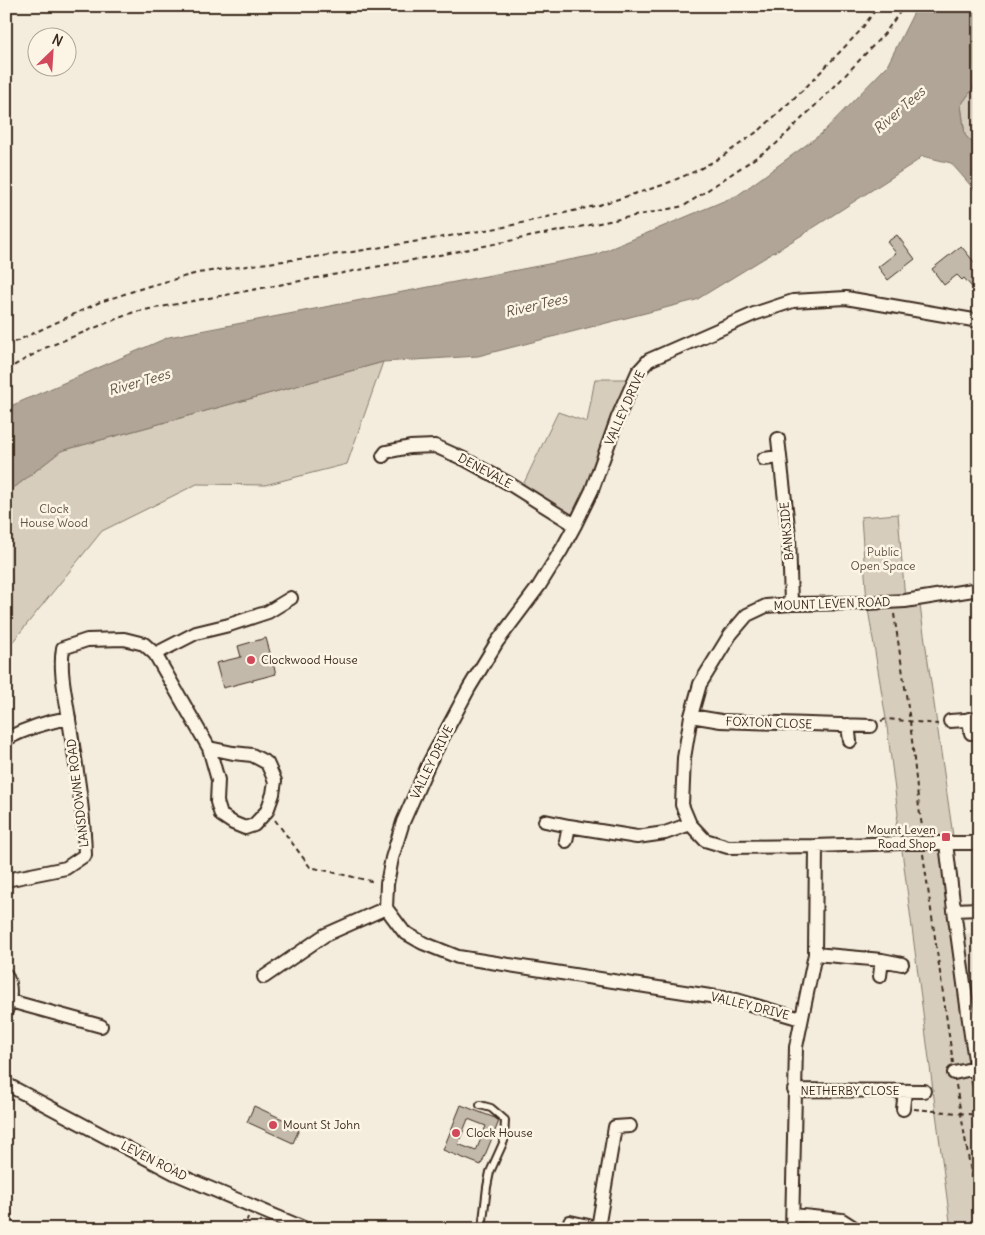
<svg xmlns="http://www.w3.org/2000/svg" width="985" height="1235" font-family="Delius,sans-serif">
	<rect width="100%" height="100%" fill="#f4eddd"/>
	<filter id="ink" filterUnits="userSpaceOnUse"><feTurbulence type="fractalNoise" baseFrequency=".02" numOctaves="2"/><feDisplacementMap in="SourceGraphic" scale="10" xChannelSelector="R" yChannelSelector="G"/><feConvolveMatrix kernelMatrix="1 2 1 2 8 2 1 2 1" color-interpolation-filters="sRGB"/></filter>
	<g filter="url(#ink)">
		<path fill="#e5ddce" d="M 979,932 L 979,1029 L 965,934 Z"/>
		<path fill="#d6cdbd" stroke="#887c6e" d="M 979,80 L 979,150 L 965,135 L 961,105 Z
			M 383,362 L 347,464 L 265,485 L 197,484 L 102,531 L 6,650 L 6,494 L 61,451 Z
			M 595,379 L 635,379 L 575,525 L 520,491 L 558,412 L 587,422 Z
			M 898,514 L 905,600 L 919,599 L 954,843 L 946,843 L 979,1080 L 979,1229 L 951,1229 L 901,843 L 893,843 L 898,814 L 886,719 L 867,603 L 861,517 Z"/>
		<path fill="#b0a596" stroke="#817466" d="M 917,6 L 979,6 L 979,80 L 961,105 L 965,135 L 979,150 L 979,195 L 951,163 L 922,156 L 917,161 L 802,235 L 696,300 L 478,356 L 383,362 L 61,451 L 6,494 L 6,408 L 169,337 L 595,255 L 738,195 L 821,134 L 887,66 Z"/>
		<path fill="#c3b9aa" stroke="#3b2a1e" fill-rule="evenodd" d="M 897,235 L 915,259 L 888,280 L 878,267 L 896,253 L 887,242 Z
			M 961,246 L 979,268 L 979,295 L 964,278 L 962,280 L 957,275 L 944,285 L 932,269 Z
			M 266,638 L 276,674 L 223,688 L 216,663 L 241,657 L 238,646 Z
			M 461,1105 L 495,1118 L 499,1121 L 481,1165 L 443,1150 ZM 468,1119 L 486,1126 L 476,1151 L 458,1144 Z
			M 254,1106 L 300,1127 L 293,1143 L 247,1122 Z"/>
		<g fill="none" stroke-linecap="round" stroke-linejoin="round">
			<g stroke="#3b2a1e" stroke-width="10">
				<path id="lane" d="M 480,1105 L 491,1108 L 505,1120 L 504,1141 L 490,1172 L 487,1187 L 482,1229"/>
			</g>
			<g stroke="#3b2a1e" stroke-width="16">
				<path id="street" d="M 778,439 L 789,535 L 791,604
					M 383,456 L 386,452 L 410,447 L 435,446 L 466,460 L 508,483 L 575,525
					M 764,459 L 779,457
					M 155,654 L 196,633 L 229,625 L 268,612 L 291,598
					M 691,716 L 721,721 L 871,726
					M 969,719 L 971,733
					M 950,721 L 979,719
					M 848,725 L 850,741
					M 6,739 C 27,728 45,722 69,718
					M 545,821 L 569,826 L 637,837 L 665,833 L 690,824
					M 566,841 L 569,826
					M 946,843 L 954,910 L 971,1035 L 979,1083
					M 816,846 L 728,847 L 705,840 L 690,824 L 682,805 L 684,758 L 691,716 L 700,684 L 730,635 L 747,615 L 766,606 L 791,604 L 867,603 L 905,601 L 979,589
					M 6,880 L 66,868 L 85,855 C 84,810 76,765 69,720 C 66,696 59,672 63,648 L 87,640 L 124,639 L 144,644 L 155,654 L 209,748 L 218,780 L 217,802 L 221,815 L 233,823 L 245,828 L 254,825 L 267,811 L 273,794 L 275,781 L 267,763 L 252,755 L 233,753 L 209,748
					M 954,910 L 979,909
					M 815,954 L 882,960 L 902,964
					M 6,975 C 12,987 11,998 6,1011
					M 880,976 L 882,960
					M 264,977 L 325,935 L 386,908
					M 10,1001 L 101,1026
					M 801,1019 L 736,1000 L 458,957 L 423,943 L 404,932 L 386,908 L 387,884 L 392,858 L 403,822 L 429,763 L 469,688 L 497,642 L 539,586 L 562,549 L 575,525 L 592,490 L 618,417 L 638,372 L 649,360 L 754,314 L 793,301 L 846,298 L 979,321
					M 954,1073 L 976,1068
					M 6,1084 L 174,1173 L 306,1229
					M 794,1090 L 924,1091
					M 903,1109 L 905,1091
					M 793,1215 L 842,1220 L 856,1229
					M 570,1222 L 598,1228
					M 601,1229 L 598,1228 L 615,1127 L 630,1126
					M 792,1229 L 796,1047 L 815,954 L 816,846 L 901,843 L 979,843"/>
			</g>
			<path stroke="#3b2a1e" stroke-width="2" stroke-dasharray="5 4" stroke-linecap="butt" d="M 6,346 L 100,302 L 149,286 L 198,273 L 260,264 L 346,253 L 504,227 L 599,205 L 663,185 L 698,170 L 723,156 L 761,129 L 808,85 L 861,30 L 878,6
				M 6,370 L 45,348 L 134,312 L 434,256 L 684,206 L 776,144 L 837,84 L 885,33 L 904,6
				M 894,614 L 910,721 L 919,808 L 923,832
				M 881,721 L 886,719 L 938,724
				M 275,820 L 310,867 L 375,882
				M 923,854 L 953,1063
				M 956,1085 L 976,1202 L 979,1229
				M 914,1109 L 979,1115
				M 244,1229 L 248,1217"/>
			<use href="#lane" stroke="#fcf5e5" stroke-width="6"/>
			<use href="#street" stroke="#fcf5e5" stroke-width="12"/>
		</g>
	</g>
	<g fill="#d1495b" stroke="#fcf5e5" stroke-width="2">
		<circle cx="251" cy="660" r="5"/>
		<rect x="941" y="832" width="10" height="10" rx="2.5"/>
		<circle cx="273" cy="1125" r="5"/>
		<circle cx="456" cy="1133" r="5"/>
	</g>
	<g text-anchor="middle" stroke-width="5" stroke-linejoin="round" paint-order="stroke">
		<g font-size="12" fill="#3b2a1e" stroke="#fcf5e5">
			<text transform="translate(625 408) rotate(-66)" y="4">VALLEY DRIVE</text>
			<text transform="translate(485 471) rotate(28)" y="4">DENEVALE</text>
			<text transform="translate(787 531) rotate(-95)" y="4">BANKSIDE</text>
			<text transform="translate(832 604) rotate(-2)" y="4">MOUNT LEVEN ROAD</text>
			<text transform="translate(769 723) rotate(2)" y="4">FOXTON CLOSE</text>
			<text transform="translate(432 762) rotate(-64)" y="4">VALLEY DRIVE</text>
			<text transform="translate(78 793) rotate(-97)" y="4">LANSDOWNE ROAD</text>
			<text transform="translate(750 1006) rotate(14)" y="4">VALLEY DRIVE</text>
			<text x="850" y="1095">NETHERBY CLOSE</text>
			<text transform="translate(154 1161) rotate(27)" y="4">LEVEN ROAD</text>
		</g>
		<g font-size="12" fill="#625346" stroke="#fcf5e5">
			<text x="54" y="513">Clock<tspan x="54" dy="14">House Wood</tspan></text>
			<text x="883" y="556">Public<tspan x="883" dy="14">Open Space</tspan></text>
		</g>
		<g font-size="12" fill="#3b2a1e" stroke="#fcf5e5" text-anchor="start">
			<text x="261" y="664">Clockwood House</text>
			<text x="936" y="834" text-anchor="end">Mount Leven<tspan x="936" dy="14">Road Shop</tspan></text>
			<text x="283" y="1129">Mount St John</text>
			<text x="466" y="1137">Clock House</text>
		</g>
		<g font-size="14" font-style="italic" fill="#645548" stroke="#fcf5e5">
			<text transform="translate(899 110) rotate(-41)" y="5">River Tees</text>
			<text transform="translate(536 305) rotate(-13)" y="5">River Tees</text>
			<text transform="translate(139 382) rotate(-16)" y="5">River Tees</text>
		</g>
	</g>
	<rect width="985" height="1235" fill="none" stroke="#fcf5e5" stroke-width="25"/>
	<rect x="12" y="12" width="960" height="1210" fill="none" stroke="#3b2a1e" stroke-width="2" filter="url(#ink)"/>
	<g transform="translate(52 52) rotate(25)"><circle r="24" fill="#fcf5e5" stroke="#afa495"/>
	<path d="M0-4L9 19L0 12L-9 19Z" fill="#d1495b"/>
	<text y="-8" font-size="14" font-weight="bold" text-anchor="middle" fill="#3b2a1e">N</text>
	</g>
</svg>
